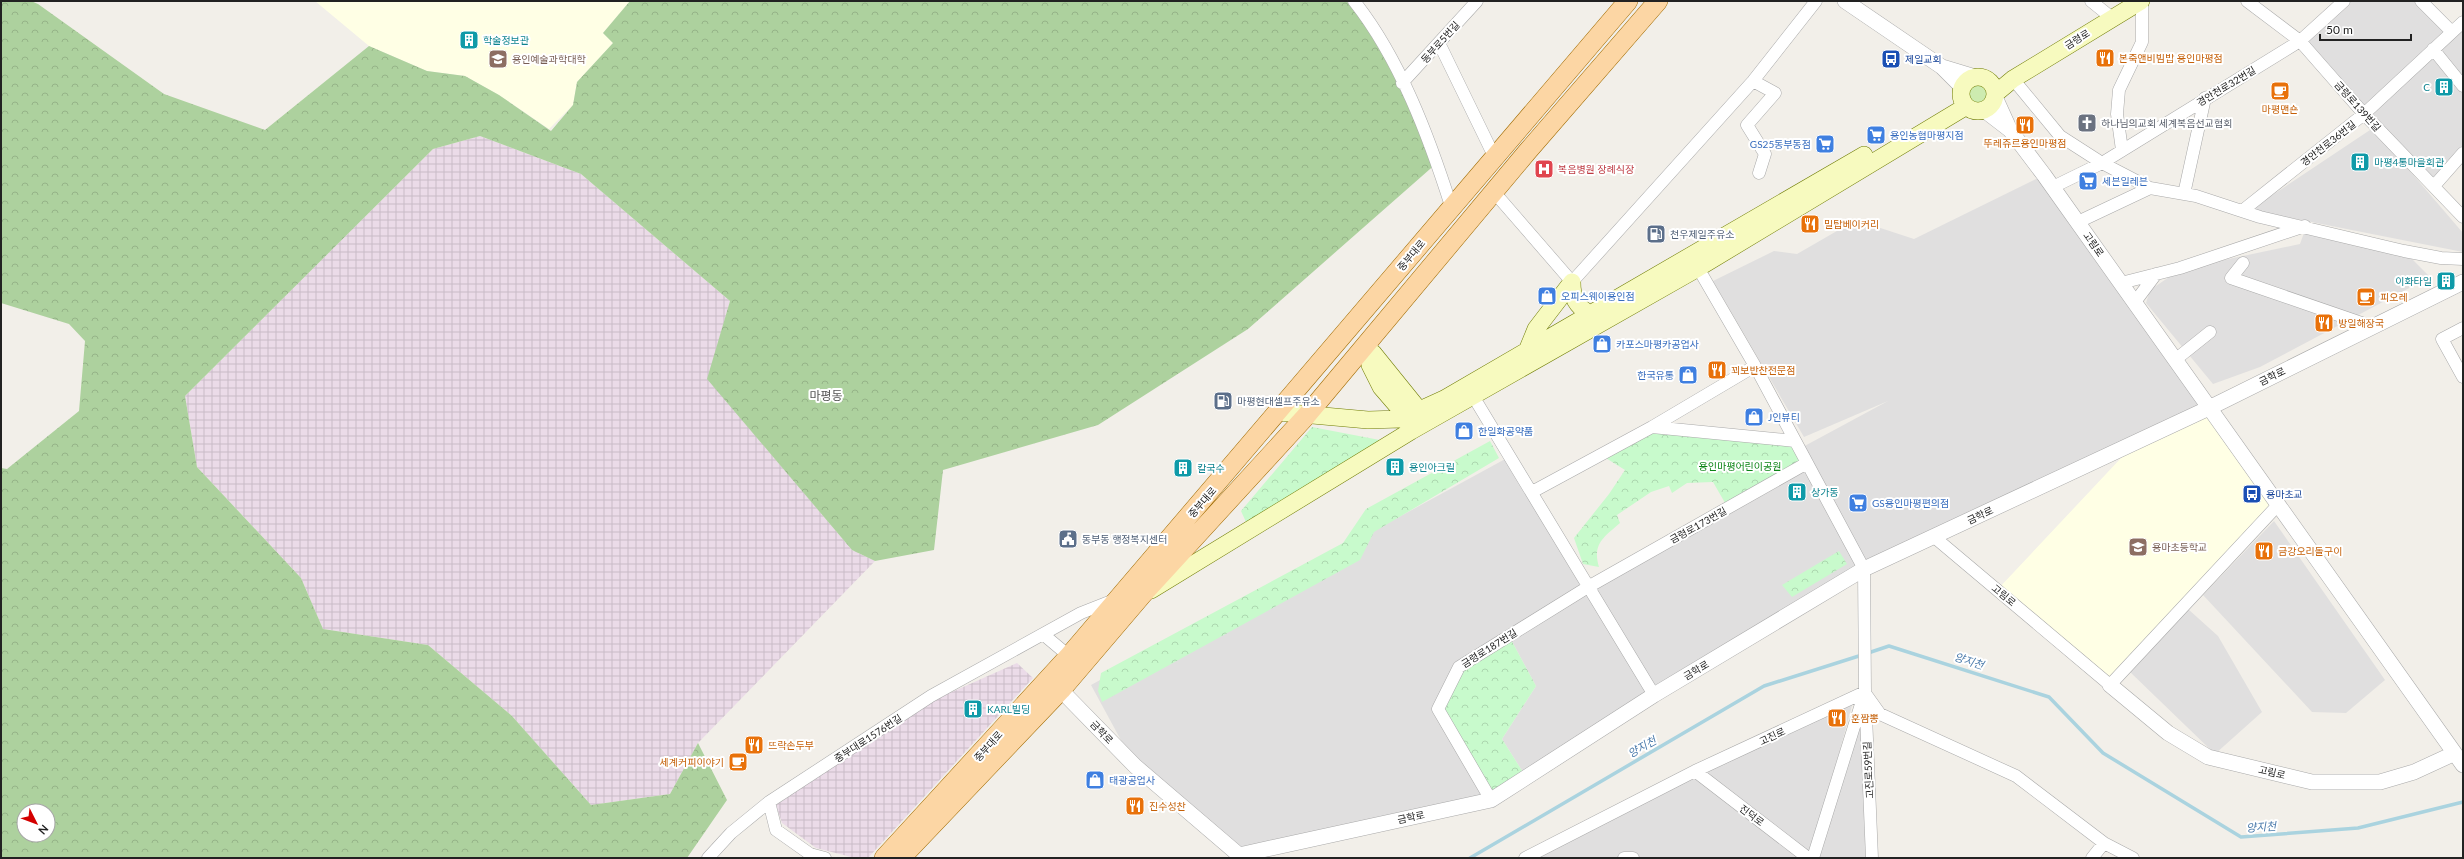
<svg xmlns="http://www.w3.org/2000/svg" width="2464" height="859" font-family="Lato,'Noto Sans KR',sans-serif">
	<defs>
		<pattern id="industrial-grid" width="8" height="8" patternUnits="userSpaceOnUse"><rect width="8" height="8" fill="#ebdbe8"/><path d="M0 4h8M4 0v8" fill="none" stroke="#c9bcc7"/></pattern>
		<pattern id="forest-crowns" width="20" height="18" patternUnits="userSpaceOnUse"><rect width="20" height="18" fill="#add19e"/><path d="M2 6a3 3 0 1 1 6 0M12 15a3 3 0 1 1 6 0" fill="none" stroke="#95b388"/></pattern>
		<pattern id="park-crowns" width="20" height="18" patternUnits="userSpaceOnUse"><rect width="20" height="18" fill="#c8facc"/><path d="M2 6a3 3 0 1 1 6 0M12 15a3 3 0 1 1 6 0" fill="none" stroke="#acd6af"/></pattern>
	</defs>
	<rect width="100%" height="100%" fill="#f2efe9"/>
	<path fill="#e0dfdf" d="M 2345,1 L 2420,1 L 2452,32 L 2463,22 L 2463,84 L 2433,49 L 2463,86 L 2463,153 L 2434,186 L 2300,41 Z
		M 2373,128 L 2463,233 L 2463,252 L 2250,210 Z
		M 2044,175 L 2209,408 L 1864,569 L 1526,777 L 1502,739 L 1536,686 L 1509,636 L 1491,800 L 1239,855 L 1135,766 L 1091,685 L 1507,458 L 1588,587 L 1807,464 L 1799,449 L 1888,401 L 1804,437 L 1713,281 L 1774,251 L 1797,254 L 1856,220 L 1914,239 Z
		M 2305,230 L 2407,254 L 2430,277 L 2260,367 L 2213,384 L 2146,303 L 2150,290 L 2181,269 L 2300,244 Z
		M 2274,521 L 2385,680 L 2346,713 L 2312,712 L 2203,595 Z
		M 2188,609 L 2218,636 L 2262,712 L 2215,754 L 2129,671 Z
		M 1854,698 L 1811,857 L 1699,772 Z
		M 1860,710 L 1871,858 L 1813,858 Z
		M 1693,772 L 1805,858 L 1517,858 Z"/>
	<path fill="url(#industrial-grid)" d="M 480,136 L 581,174 L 730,301 L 708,379 L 852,550 L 875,561 L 698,743 L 670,794 L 591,805 L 512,716 L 428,645 L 323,629 L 301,578 L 197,467 L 185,396 L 433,149 Z
		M 1017,663 L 1033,678 L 868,858 L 855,858 L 816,848 L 782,823 L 776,805 L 934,700 Z"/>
	<path fill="#ffffe5" d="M 315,1 L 630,1 L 603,33 L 613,43 L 577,82 L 573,105 L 549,129 L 499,95 L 465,76 L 427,71 L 369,46 Z
		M 2209,408 L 2278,505 L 2110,685 L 1998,589 L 2137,441 Z"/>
	<path fill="#cdebb0" d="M1967 94a10 10 0 1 1 20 0a10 10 0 1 1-20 0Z"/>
	<path fill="url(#forest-crowns)" fill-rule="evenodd" d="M 1,1 L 31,1 L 38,4 L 164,94 L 265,130 L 369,46 L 427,71 L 465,76 L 499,95 L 551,131 L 573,105 L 577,82 L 613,43 L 603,33 L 630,1 L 1346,1 L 1362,14 L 1438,162 L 1248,329 L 1098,425 L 943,470 L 934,550 L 875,561 L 852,550 L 707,379 L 730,301 L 581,174 L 480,136 L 433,149 L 185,396 L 197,467 L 301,578 L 323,629 L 428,645 L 512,716 L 591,805 L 670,794 L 698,743 L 727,800 L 687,858 L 1,858 L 1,468 L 7,469 L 79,411 L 85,341 L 69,324 L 1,303 ZM 24,811 L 48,811 L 48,835 L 24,835 Z"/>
	<path fill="url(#park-crowns)" d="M 1312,427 L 1385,441 L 1246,522 L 1241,511 Z
		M 1652,427 L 1795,441 L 1807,463 L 1728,508 L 1713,482 L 1687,483 L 1672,493 L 1669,486 L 1651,492 L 1617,515 L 1620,523 C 1604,537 1592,544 1599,567 L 1583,564 L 1574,538 L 1609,494 L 1625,470 L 1601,455 Z
		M 1490,441 L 1499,458 L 1374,532 L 1360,560 L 1102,702 L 1098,691 L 1101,673 L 1343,543 L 1366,509 Z
		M 1839,551 L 1847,564 L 1792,597 L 1782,585 Z
		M 1509,636 L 1536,686 L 1502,739 L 1526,777 L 1491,800 L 1438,709 L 1459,667 Z"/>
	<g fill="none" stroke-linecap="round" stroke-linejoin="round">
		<path stroke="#aad3df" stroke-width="3.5" d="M 1868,653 L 1889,646 L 2049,697 L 2103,753 L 2241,837 L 2358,828 L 2463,802
			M 1470,858 L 1764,686 L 1862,655"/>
		<g stroke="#a9a9a9" stroke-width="13">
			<path id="minor" d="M 1354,1 C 1400,59 1429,137 1451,206
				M 2091,1 L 2112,18
				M 2247,1 L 2300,41 L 2364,114 L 2463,217
				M 2421,1 L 2452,32
				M 1439,43 L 1494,156
				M 2433,49 L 2463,86
				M 2013,79 L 2060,136 L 2102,163 L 2150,188
				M 1753,81 L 1775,93 L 1747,125 L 1765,154 L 1759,173
				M 1402,83 L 1477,1
				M 2122,150 L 2117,114 L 2119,90 L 2142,42 L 2142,1
				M 2434,186 L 2463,153
				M 2053,187 L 2102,163 L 2300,41 L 2344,1
				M 1494,192 L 1572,282 L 1753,81 L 1816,1
				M 2184,194 L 2205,98 L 2208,97
				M 2242,211 L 2364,114 L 2463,22
				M 2078,222 L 2150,188 L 2196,196 L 2260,217 L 2404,251 L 2441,258 L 2463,259
				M 1694,261 L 1755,366 L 1864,569 L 1865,692 L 1872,858
				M 2243,263 L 2231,278 L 2373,327
				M 2121,283 L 2180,268 L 2305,226
				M 2135,302 L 2156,274
				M 2463,328 L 2442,339 L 2463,377
				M 2175,360 L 2210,332
				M 1755,366 L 1652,427 L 1795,441
				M 1473,396 L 1654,695
				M 1532,492 L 1652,427
				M 1933,536 L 2110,685 L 2278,505
				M 1044,635 L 1069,656
				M 1865,693 L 1880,714 L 2016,776 L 2104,843 L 2133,858
				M 1695,771 L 1808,858
				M 1491,800 L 1438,709 L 1459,667 L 1588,587 L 1807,463
				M 708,858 L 731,833 L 769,802
				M 825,858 L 810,854 L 776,830 L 769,802 L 931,696 L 1081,613 L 1114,600
				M 1525,858 L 1695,771 L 1865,692
				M 1624,858 L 1633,858
				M 1813,858 L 1862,701
				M 2092,858 L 2104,843"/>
		</g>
		<g stroke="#a9a9a9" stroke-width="16">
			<path id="tertiary" d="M 1845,1 L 1942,67
				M 1962,87 L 1942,67 L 1975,77
				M 1984,110 L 2010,130 L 1995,97
				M 2010,130 L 2044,175 L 2463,765
				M 1054,683 L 1135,766 L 1239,855 L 1491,800 L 1654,695 L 1864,569 L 2209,408 L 2463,282
				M 2110,685 L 2168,733 L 2208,757 L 2312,782 L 2380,782 L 2414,772 L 2453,754"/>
		</g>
		<g stroke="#707d05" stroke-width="18">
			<path id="secondary" d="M1961 94a17 17 0 1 1 34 0a17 17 0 1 1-34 0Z
				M 1995,94 L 2013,79 L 2141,1
				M 1369,343 L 1370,365 L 1381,387 L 1406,416
				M 1527,351 L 1536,329 L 1572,282 C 1572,298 1576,306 1590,314
				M 1373,353 L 1419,410
				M 1279,412 L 1368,420 L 1400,419 L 1444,399 L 1864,155
				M 1151,590 L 1411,431 L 1698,268 L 1965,107"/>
		</g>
		<g stroke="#a06b00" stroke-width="20">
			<path id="primary" d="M 884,858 L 1069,656 L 1628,1
				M 901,858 L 1061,690 L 1142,595 L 1307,415 L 1527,152 L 1658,1"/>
		</g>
		<use href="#minor" stroke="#fff" stroke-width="12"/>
		<use href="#tertiary" stroke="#fff" stroke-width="15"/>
		<use href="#secondary" stroke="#f7fabf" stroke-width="17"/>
		<use href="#primary" stroke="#fcd6a4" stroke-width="19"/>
	</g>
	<defs>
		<g id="building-square" transform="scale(1)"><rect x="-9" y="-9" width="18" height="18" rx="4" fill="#0f9aa8" stroke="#fff"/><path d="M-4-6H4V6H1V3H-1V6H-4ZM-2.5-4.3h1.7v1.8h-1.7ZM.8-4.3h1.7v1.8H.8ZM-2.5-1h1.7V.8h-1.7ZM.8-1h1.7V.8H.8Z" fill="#fff"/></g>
		<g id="restaurant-square" transform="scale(1)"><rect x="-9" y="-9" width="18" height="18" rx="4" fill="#e8710a" stroke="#fff"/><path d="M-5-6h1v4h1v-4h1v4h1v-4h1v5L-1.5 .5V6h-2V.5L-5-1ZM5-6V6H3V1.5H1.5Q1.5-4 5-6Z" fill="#fff"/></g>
		<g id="university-square" transform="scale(1)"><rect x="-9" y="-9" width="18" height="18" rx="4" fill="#8d6e63" stroke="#fff"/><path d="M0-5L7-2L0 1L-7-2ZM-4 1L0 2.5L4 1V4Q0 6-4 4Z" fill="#fff"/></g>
		<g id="bus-square" transform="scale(1)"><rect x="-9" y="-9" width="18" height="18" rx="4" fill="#1a4fb4" stroke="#fff"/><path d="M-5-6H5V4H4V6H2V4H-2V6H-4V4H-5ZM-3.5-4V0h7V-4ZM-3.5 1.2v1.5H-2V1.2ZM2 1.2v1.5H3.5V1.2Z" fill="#fff"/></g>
		<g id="cafe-square" transform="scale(1)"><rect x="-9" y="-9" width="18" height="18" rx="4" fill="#e8710a" stroke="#fff"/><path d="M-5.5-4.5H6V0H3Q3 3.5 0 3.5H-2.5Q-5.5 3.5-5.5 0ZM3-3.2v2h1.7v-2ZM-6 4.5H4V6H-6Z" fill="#fff"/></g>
		<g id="church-square" transform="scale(1)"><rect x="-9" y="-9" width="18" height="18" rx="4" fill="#6b7280" stroke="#fff"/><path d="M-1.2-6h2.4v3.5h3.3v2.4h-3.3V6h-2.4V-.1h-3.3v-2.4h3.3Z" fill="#fff"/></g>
		<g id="supermarket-square" transform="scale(1)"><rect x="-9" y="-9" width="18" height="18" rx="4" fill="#3f7fe0" stroke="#fff"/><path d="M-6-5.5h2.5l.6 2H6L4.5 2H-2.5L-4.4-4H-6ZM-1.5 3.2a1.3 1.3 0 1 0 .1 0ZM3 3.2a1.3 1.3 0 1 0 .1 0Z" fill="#fff"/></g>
		<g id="hospital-square" transform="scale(1)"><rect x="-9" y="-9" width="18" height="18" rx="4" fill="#e0444e" stroke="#fff"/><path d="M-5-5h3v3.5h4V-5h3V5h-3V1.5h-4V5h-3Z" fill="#fff"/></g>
		<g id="fuel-square" transform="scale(1)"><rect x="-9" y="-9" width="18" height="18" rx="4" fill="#5c6f8a" stroke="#fff"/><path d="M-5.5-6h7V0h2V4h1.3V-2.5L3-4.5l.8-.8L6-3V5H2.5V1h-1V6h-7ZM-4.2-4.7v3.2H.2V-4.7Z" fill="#fff"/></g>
		<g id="shop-square" transform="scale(1)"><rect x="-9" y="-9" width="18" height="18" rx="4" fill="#3f7fe0" stroke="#fff"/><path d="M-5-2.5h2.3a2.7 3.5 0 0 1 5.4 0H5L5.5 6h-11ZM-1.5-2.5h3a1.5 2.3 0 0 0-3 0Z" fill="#fff"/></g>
		<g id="civic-square" transform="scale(1)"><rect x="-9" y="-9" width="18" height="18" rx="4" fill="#5c6f8a" stroke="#fff"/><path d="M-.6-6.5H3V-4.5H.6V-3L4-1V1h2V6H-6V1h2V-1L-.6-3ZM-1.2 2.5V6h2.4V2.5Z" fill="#fff"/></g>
		<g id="school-square" transform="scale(1)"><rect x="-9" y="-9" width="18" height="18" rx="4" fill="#8d6e63" stroke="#fff"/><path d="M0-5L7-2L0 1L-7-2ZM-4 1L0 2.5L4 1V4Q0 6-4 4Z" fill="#fff"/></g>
	</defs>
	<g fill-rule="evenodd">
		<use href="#building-square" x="469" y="40"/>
		<use href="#restaurant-square" x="2105" y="58"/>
		<use href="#university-square" x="498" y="59"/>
		<use href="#bus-square" x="1891" y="59"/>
		<use href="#building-square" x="2444" y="87"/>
		<use href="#cafe-square" x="2280" y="91"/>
		<use href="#church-square" x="2087" y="123"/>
		<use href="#restaurant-square" x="2025" y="125"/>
		<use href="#supermarket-square" x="1876" y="135"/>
		<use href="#supermarket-square" x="1825" y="144"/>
		<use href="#building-square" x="2360" y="162"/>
		<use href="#hospital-square" x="1544" y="169"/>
		<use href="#supermarket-square" x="2088" y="181"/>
		<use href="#restaurant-square" x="1810" y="224"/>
		<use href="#fuel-square" x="1656" y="234"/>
		<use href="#building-square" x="2446" y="281"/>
		<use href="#shop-square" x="1547" y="296"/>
		<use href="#cafe-square" x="2366" y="297"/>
		<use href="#restaurant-square" x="2324" y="323"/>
		<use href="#shop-square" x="1602" y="344"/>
		<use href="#restaurant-square" x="1717" y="370"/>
		<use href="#shop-square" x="1688" y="375"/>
		<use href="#fuel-square" x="1223" y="401"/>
		<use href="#shop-square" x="1754" y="417"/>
		<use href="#shop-square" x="1464" y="431"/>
		<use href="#building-square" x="1395" y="467"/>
		<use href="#building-square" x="1183" y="468"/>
		<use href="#building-square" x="1797" y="492"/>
		<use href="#bus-square" x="2252" y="494"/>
		<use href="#supermarket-square" x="1858" y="503"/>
		<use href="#civic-square" x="1068" y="539"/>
		<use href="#school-square" x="2138" y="547"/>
		<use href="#restaurant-square" x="2264" y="551"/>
		<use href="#building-square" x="973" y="709"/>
		<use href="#restaurant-square" x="1837" y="718"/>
		<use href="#restaurant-square" x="754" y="745"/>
		<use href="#cafe-square" x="738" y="762"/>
		<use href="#shop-square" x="1095" y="780"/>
		<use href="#restaurant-square" x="1135" y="806"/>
	</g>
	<g text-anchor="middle" stroke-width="4" stroke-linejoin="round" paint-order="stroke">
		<g font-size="10" fill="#222" stroke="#fff">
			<text transform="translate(2077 39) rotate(-32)" y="4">금령로</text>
			<text transform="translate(1440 42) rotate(-48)" y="4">동부로5번길</text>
			<text transform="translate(2226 86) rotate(-31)" y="4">경안천로32번길</text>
			<text transform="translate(2358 106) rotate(48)" y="4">금령로139번길</text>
			<text transform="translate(2328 143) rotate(-38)" y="4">경안천로36번길</text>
			<text transform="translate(2094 244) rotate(55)" y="4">고림로</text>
			<text transform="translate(1411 255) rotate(-50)" y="4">중부대로</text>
			<text transform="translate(2272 376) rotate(-26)" y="4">금학로</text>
			<text transform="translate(1202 502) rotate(-49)" y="4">중부대로</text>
			<text transform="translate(1980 515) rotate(-25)" y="4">금학로</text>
			<text transform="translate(1698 525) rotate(-29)" y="4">금령로173번길</text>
			<text transform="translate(2004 595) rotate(40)" y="4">고림로</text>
			<text transform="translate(1489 648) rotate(-32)" y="4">금령로187번길</text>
			<text transform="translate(1696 670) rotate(-31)" y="4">금학로</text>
			<text transform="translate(1102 732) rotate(46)" y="4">금학로</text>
			<text transform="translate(1772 736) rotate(-25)" y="4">고진로</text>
			<text transform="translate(868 738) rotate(-33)" y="4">중부대로1576번길</text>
			<text transform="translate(988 746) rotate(-48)" y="4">중부대로</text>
			<text transform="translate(1868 770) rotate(-93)" y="4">고진로59번길</text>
			<text transform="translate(2272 772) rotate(13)" y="4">고림로</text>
			<text transform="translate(1752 815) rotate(37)" y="4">진덕로</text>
			<text transform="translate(1411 817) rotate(-12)" y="4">금학로</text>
		</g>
		<g font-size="10" fill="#0d838f" stroke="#fff" text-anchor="start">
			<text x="483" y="44">학술정보관</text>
			<text x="2430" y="91" text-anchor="end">C</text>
			<text x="2374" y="166">마평4통마을회관</text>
			<text x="2432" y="285" text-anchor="end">이화타일</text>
			<text x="1409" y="471">용인아크릴</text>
			<text x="1197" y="472">칼국수</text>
			<text x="1811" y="496">상가동</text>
			<text x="987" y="713">KARL빌딩</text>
		</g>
		<g font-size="10" fill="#c56008" stroke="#fff" text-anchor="start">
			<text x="2119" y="62">본죽앤비빔밥 용인마평점</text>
			<text x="2280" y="113" text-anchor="middle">마평맨숀</text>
			<text x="2025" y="147" text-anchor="middle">뚜레쥬르용인마평점</text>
			<text x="1824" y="228">밀탑베이커리</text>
			<text x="2380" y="301">피오레</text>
			<text x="2338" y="327">방일해장국</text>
			<text x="1731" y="374">꾀보반찬전문점</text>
			<text x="2278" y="555">금강오리돌구이</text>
			<text x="1851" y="722">훈짬뽕</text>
			<text x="768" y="749">뜨락손두부</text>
			<text x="724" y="766" text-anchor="end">세계커피이야기</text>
			<text x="1149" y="810">진수성찬</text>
		</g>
		<g font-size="10" fill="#785e54" stroke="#fff" text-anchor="start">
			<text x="512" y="63">용인예술과학대학</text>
			<text x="2152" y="551">용마초등학교</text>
		</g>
		<g font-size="10" fill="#164399" stroke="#fff" text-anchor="start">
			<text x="1905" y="63">제일교회</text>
			<text x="2266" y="498">용마초교</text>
		</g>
		<g font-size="10" fill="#5b616d" stroke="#fff" text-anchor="start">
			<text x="2101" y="127">하나님의교회 세계복음선교협회</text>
		</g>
		<g font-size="10" fill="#366cbe" stroke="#fff" text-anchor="start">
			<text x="1890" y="139">용인농협마평지점</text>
			<text x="1811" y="148" text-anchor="end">GS25동부동점</text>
			<text x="2102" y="185">세븐일레븐</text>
			<text x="1561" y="300">오피스웨이용인점</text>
			<text x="1616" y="348">카포스마평카공업사</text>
			<text x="1674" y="379" text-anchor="end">한국유통</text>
			<text x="1768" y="421">J인뷰티</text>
			<text x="1478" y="435">한일화공약품</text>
			<text x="1872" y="507">GS용인마평편의점</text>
			<text x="1109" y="784">태광공업사</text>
		</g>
		<g font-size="10" fill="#be3a42" stroke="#fff" text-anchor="start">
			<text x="1558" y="173">복음병원 장례식장</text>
		</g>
		<g font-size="10" fill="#4e5e75" stroke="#fff" text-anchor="start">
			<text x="1670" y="238">천우제일주유소</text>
			<text x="1237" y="405">마평현대셀프주유소</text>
			<text x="1082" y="543">동부동 행정복지센터</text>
		</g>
		<g font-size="10" fill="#0c8416" stroke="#fff">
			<text x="1740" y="470">용인마평어린이공원</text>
		</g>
		<g font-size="11" font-style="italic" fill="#4a7aab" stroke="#fff">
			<text transform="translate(1969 661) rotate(18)" y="4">양지천</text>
			<text transform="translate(1642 747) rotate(-30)" y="4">양지천</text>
			<text transform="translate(2261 827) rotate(-4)" y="4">양지천</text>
		</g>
		<g font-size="12" fill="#555" stroke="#fff">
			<text x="826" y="400">마평동</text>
		</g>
	</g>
	<rect width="2464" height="859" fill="none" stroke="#222222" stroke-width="4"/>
	<g transform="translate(36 823) rotate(132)"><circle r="19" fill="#ffffff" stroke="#a7a7a7"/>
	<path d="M0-3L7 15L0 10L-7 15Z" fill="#d40000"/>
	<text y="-6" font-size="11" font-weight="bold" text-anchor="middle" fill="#222222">N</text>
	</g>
	<path d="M2320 34v6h91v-6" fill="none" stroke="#222222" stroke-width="2"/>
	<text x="2326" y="34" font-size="12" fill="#222222" stroke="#ffffff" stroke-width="3" paint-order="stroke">50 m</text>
</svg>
